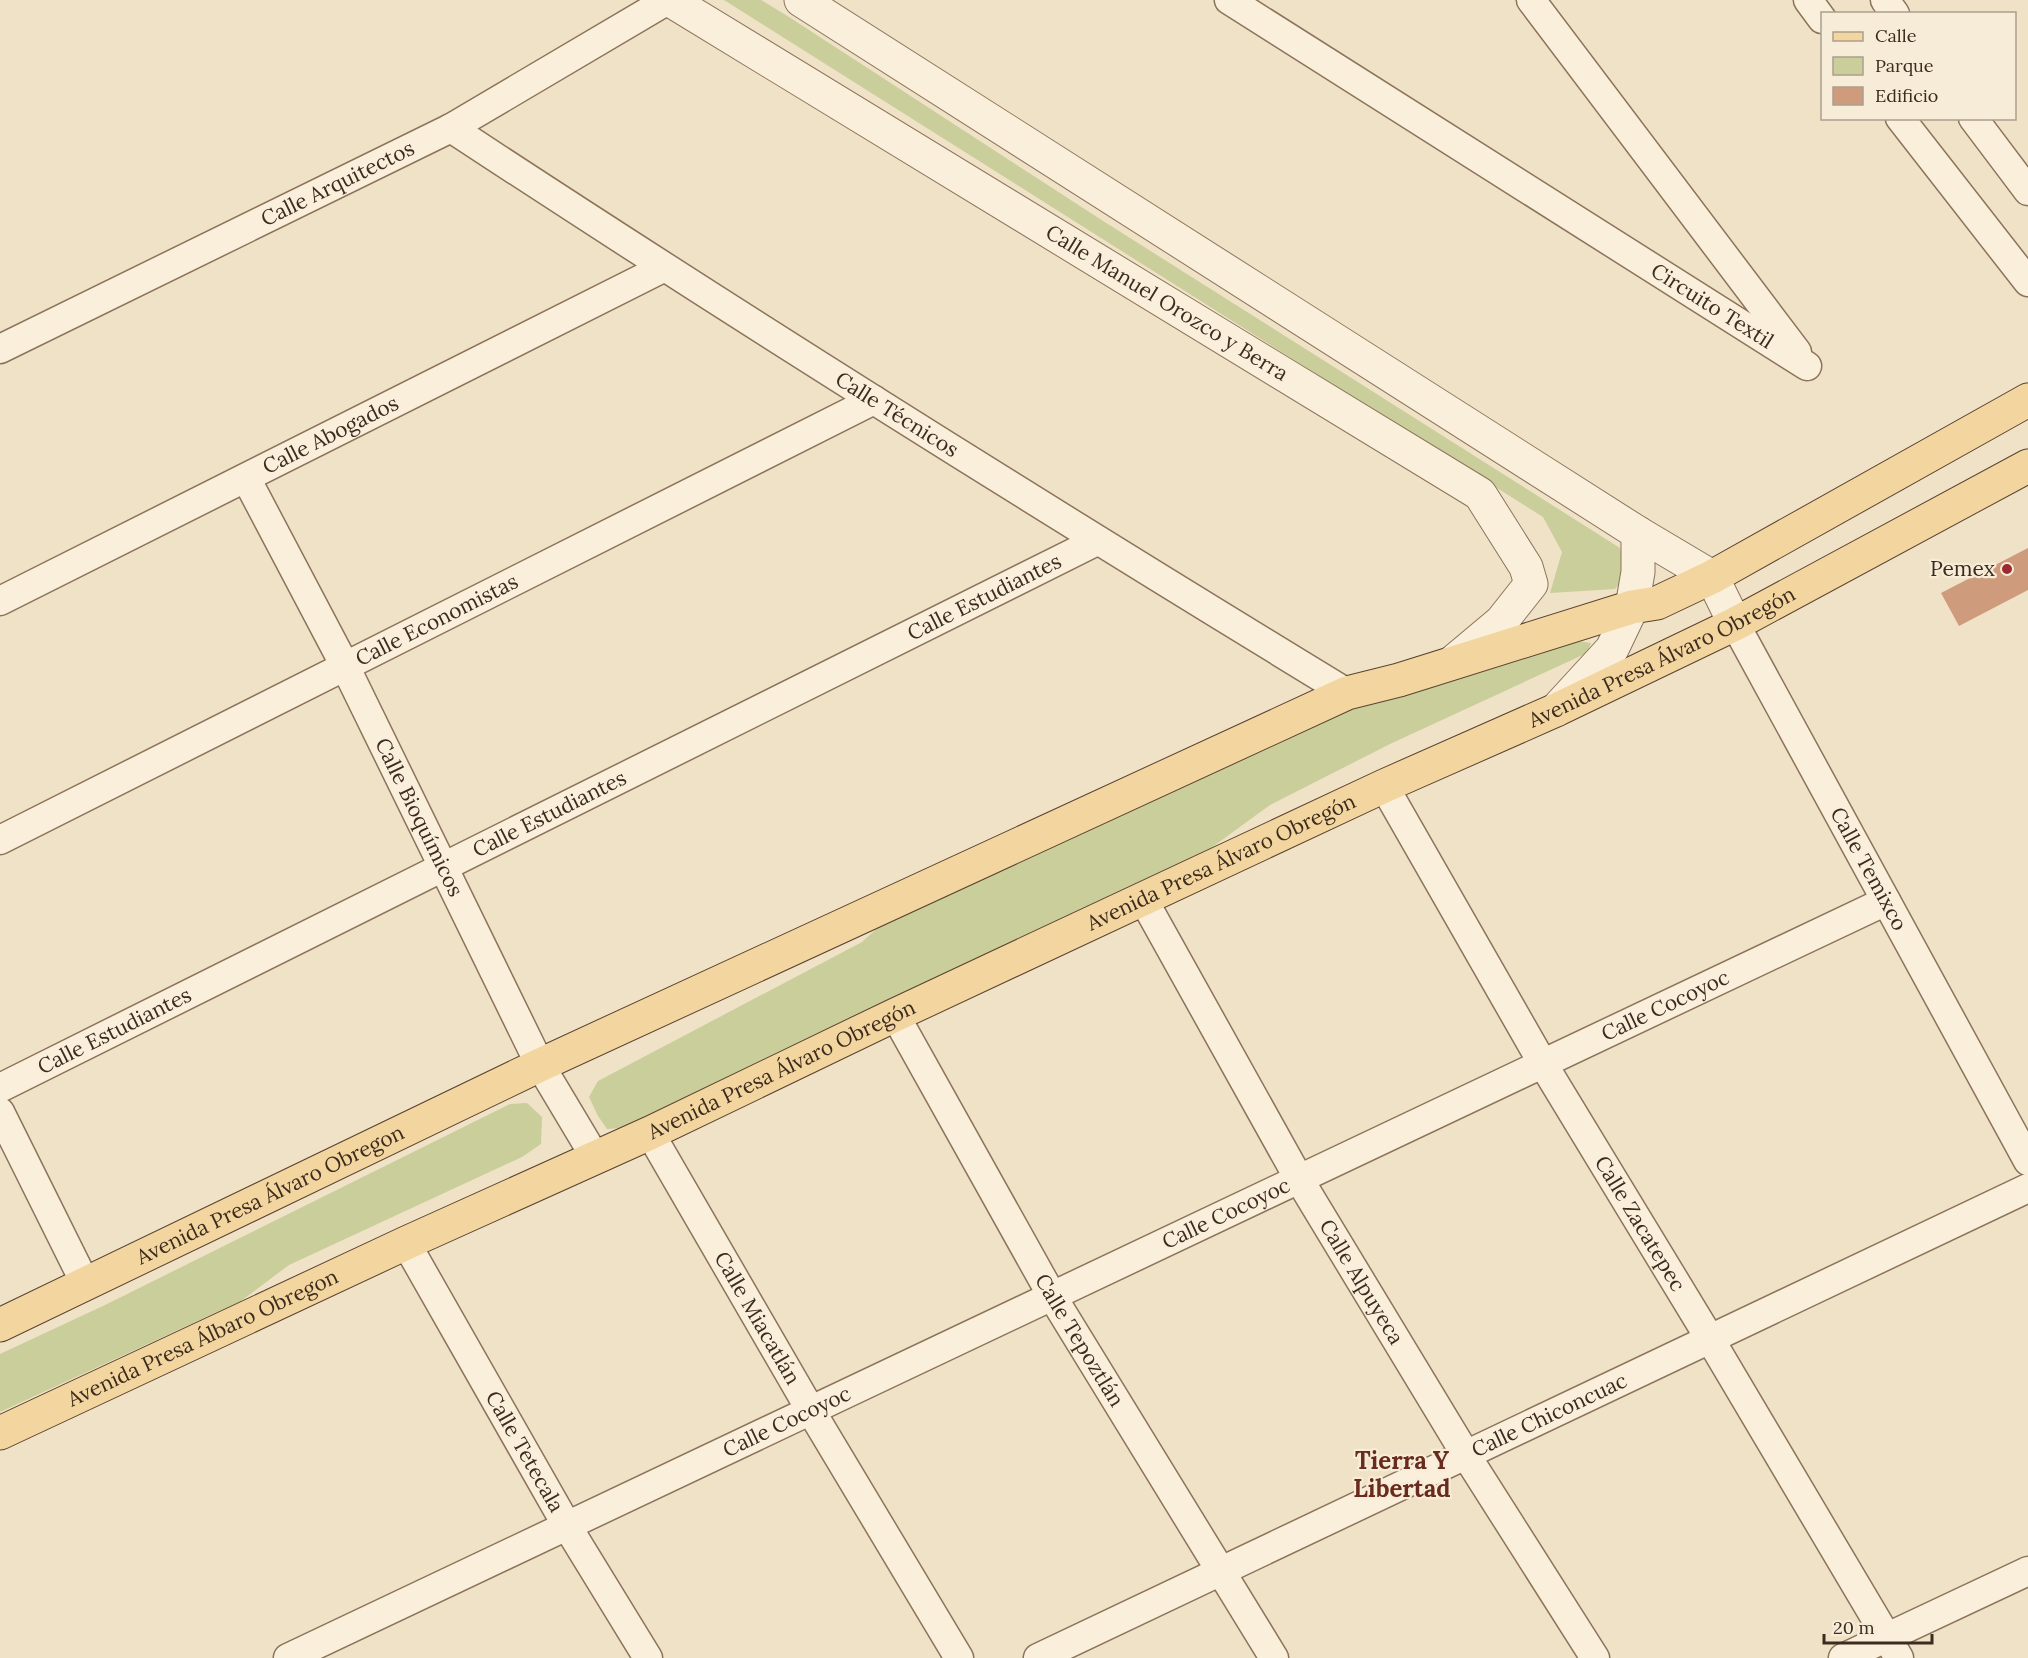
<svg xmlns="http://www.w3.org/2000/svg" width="2028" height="1658" font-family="Lora,serif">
	<rect width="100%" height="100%" fill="#efe2c7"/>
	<path fill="#cace9a" d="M 724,0 L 761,0 L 789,17 L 1100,219 L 1620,548 L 1627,575 L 1615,589 L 1550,593 L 1562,552 L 1543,517 Z
		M 1577,641 L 1591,643 L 1587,653 L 1390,744 L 1270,805 L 1211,848 L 622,1128 L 607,1129 L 598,1116 L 589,1097 L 598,1081 L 862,942 L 896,911 L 1115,807 L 1376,699 Z
		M 527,1103 L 542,1117 L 541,1144 L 522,1157 L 289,1265 L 241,1301 L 0,1412 L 0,1354 L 105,1305 L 510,1104 Z"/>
	<path fill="#ce9b7c" d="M 2028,548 L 2028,590 L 1959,626 L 1941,593 Z"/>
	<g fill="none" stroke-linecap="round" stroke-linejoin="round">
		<g stroke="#8c735b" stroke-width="31">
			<g id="minor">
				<path id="s1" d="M 1229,0 L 1807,366"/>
				<path d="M 1531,0 L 1797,352"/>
				<path d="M 1808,0 L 1822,19"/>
				<path d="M 1885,0 L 1895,14"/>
				<path d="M 1900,118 L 2028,282"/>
				<path d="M 1973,118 L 2028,191"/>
				<path id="s2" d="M 451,128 C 746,322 1045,509 1347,693"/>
				<path id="s3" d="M 0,349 L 451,128 L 668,0"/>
				<path id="s4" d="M 246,478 L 345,666 L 540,1065 L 595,1157"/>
				<path id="s5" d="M 0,601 L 663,268"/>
				<path id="s6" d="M 1735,624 L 2028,1161"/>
				<path id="s7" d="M 1384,786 L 1543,1064 L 1710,1339 L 1899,1658"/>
				<path id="s8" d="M 0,840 L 874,400"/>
				<path id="s9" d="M 1143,899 L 1299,1179 L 1466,1455 L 1595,1658"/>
				<path id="s10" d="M 895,1015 L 1052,1296 L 1274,1658"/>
				<path id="s11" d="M 0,1088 L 1097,541"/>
				<path d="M 0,1112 L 85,1283"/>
				<path id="s12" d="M 650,1133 L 811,1411 L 959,1658"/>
				<path id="s13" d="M 406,1243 L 567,1526 L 648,1658"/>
				<path id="s14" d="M 288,1658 L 1886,901"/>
				<path id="s15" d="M 1038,1658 L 2028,1188"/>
				<path d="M 1843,1658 L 2028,1571"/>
			</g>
		</g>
		<g stroke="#8c735b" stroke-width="35">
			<g id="tertiary">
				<path id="s16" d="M 670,0 L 1480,494 L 1526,567 L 1531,584 L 1501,622 L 1452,663"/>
				<path d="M 801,0 L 1638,533 L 1712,577 L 1735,624"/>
				<path d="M 1556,710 L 1612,649 L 1632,607 L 1638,572 L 1638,533"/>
			</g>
		</g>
		<g stroke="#5a4230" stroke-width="35">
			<g id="primary">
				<path id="s17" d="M 0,1325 L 540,1065 L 1347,693 L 1399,680 L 1632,607 L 1657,603 L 1712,577 L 2028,400"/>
				<path id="s18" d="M 0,1433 L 406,1243 L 650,1133 L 895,1015 L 1384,786 L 1556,710 L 1735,624 L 2028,466"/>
			</g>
		</g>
		<use href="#minor" stroke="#faefdb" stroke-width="28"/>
		<use href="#tertiary" stroke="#faefdb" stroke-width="33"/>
		<use href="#primary" stroke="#f3d59f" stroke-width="33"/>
	</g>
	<circle fill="#9c2a2f" stroke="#f7ecd7" stroke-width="2" cx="2007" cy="569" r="6"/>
	<g text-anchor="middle" stroke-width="4.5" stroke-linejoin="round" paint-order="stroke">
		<g font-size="21" fill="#3c2c1f" stroke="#f7ecd7">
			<text dy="7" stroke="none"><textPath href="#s3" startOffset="376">Calle Arquitectos</textPath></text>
			<text dy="7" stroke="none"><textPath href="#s16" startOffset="582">Calle Manuel Orozco y Berra</textPath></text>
			<text dy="7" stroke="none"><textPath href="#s1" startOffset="572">Circuito Textil</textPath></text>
			<text dy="7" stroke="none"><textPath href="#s2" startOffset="530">Calle Técnicos</textPath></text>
			<text dy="7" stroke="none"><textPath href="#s5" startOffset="370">Calle Abogados</textPath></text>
			<text dy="7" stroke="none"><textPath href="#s11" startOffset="1100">Calle Estudiantes</textPath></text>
			<text dy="7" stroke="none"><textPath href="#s8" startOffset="489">Calle Economistas</textPath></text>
			<text dy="7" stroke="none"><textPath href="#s18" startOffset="1834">Avenida Presa Álvaro Obregón</textPath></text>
			<text dy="7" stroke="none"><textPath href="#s11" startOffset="614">Calle Estudiantes</textPath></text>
			<text dy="7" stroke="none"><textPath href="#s4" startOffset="381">Calle Bioquímicos</textPath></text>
			<text dy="7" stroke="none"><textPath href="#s18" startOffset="1348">Avenida Presa Álvaro Obregón</textPath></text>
			<text dy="7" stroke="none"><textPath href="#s6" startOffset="279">Calle Temixco</textPath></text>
			<text dy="7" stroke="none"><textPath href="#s14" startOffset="1524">Calle Cocoyoc</textPath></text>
			<text dy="7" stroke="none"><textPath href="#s11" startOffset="128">Calle Estudiantes</textPath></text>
			<text dy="7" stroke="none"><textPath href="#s18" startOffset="862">Avenida Presa Álvaro Obregón</textPath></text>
			<text dy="7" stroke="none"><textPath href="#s17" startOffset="300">Avenida Presa Álvaro Obregon</textPath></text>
			<text dy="7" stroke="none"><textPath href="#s14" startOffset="1038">Calle Cocoyoc</textPath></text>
			<text dy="7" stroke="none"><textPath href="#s7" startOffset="507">Calle Zacatepec</textPath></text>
			<text dy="7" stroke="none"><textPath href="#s9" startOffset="441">Calle Alpuyeca</textPath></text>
			<text dy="7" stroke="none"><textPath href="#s12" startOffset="214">Calle Miacatlán</textPath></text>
			<text dy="7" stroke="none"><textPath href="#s18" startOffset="224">Avenida Presa Álbaro Obregon</textPath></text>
			<text dy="7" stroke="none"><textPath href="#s10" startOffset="374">Calle Tepoztlán</textPath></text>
			<text dy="7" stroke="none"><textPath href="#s15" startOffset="566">Calle Chiconcuac</textPath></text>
			<text dy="7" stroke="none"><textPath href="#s14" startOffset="552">Calle Cocoyoc</textPath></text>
			<text dy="7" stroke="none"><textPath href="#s13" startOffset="240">Calle Tetecala</textPath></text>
		</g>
		<g font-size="21" fill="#3c2c1f" stroke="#f7ecd7" text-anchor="end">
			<text x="1995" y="576">Pemex</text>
		</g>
		<g font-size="24" font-weight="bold" fill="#692b1e" stroke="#f7ecd7">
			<text x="1402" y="1469">Tierra Y<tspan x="1402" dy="28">Libertad</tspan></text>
		</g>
	</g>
	<rect x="1821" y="12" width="195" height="108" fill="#f7ecd7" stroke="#ac9f8d" stroke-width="1.5"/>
	<rect x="1833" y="32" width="30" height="9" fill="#f3d59f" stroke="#ac9f8d" stroke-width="1.5"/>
	<text x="1875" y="42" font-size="18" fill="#3c2c1f">Calle</text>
	<rect x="1833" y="57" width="30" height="18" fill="#cace9a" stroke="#ac9f8d" stroke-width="1.5"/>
	<text x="1875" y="72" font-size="18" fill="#3c2c1f">Parque</text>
	<rect x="1833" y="87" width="30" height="18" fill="#ce9b7c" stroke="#ac9f8d" stroke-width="1.5"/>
	<text x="1875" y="102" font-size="18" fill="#3c2c1f">Edificio</text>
	<path d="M1824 1634v9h108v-9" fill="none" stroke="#3c2c1f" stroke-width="3"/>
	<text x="1833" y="1634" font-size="18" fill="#3c2c1f" stroke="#f7ecd7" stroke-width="4.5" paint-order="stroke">20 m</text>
</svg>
